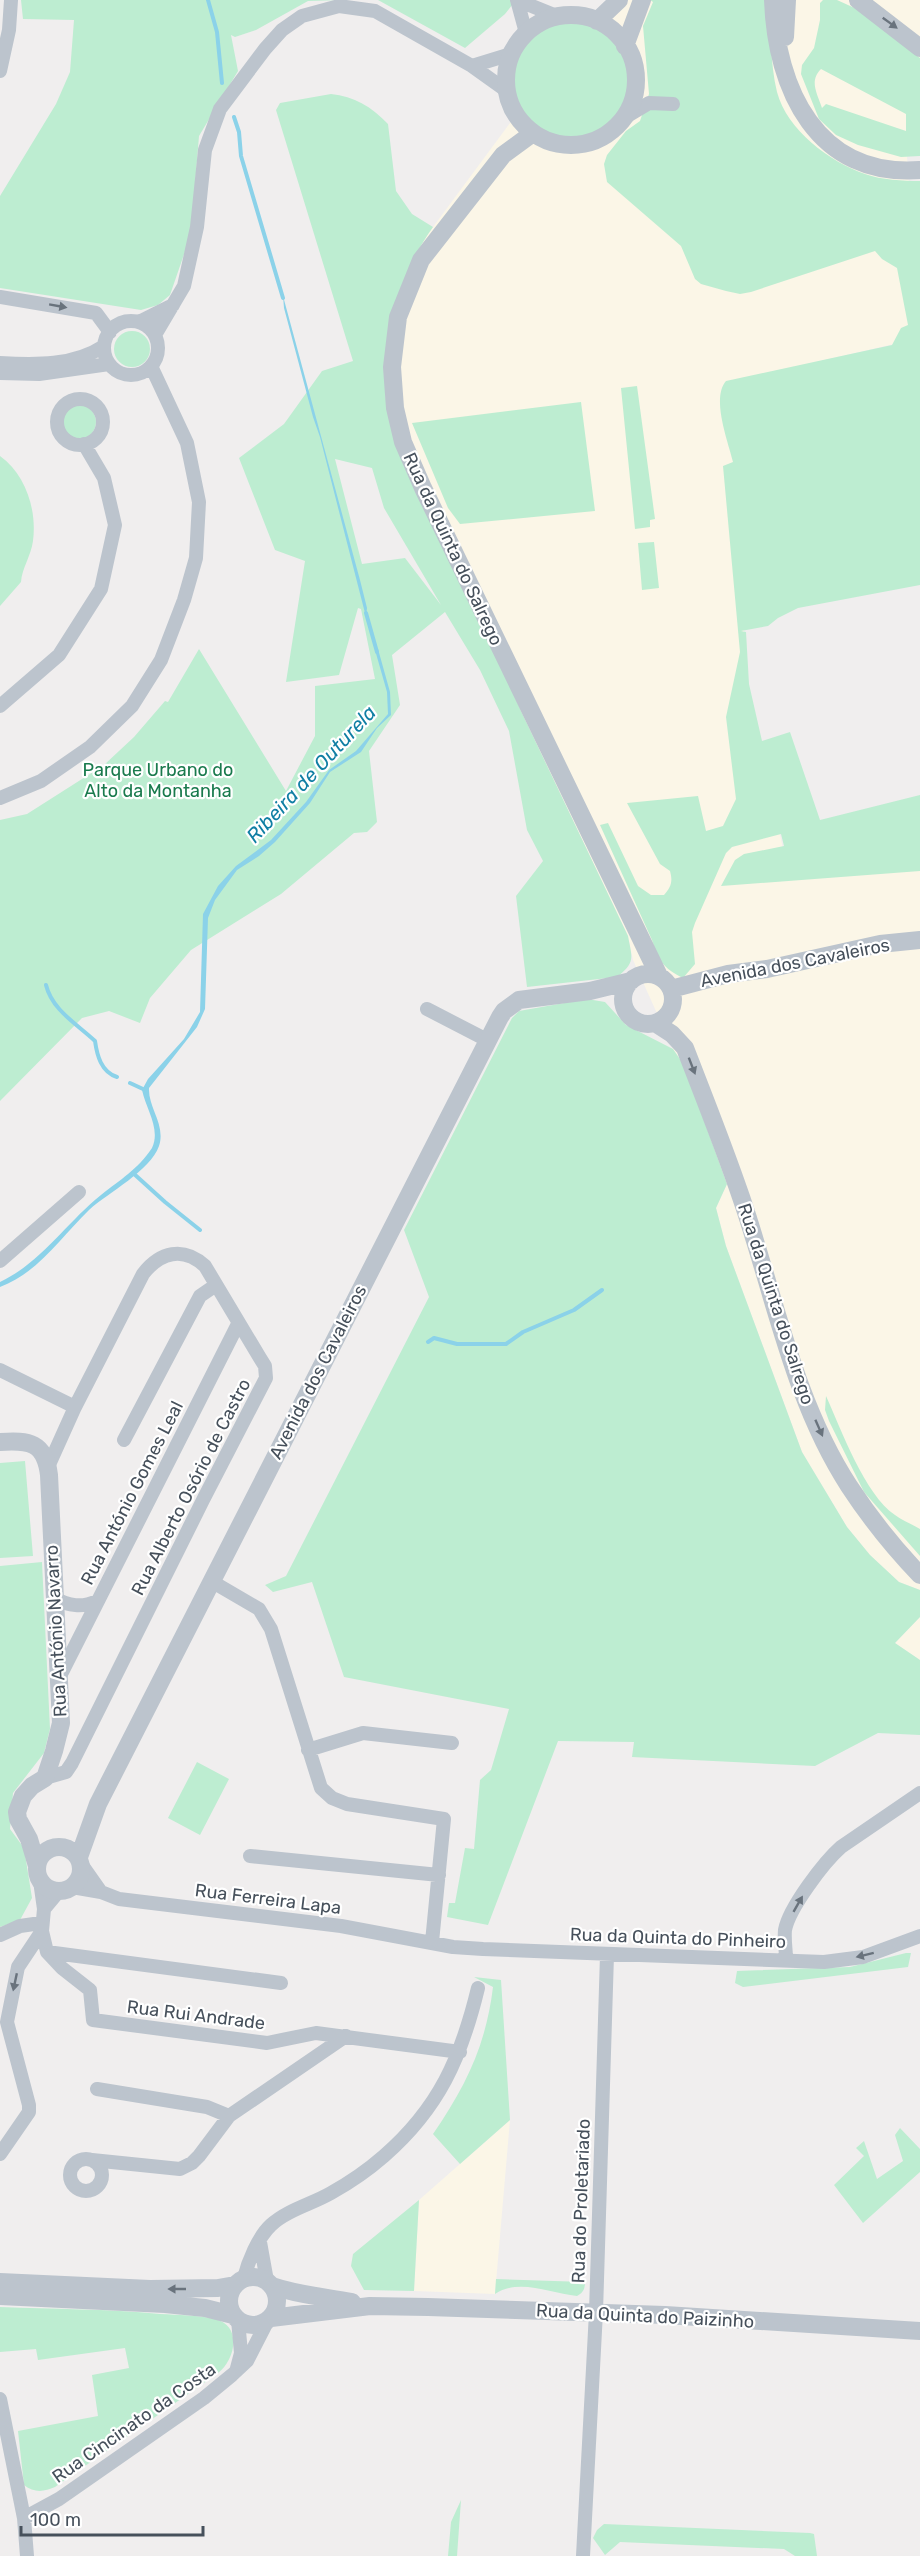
<svg xmlns="http://www.w3.org/2000/svg" width="920" height="2556" font-family="Rubik,sans-serif">
	<rect width="100%" height="100%" fill="#f0eeee"/>
	<path fill="#fbf6e7" d="M 607,0 L 920,0 L 920,103 L 907,157 L 920,338 L 730,382 L 747,686 L 784,853 L 920,824 L 920,1590 L 899,1582 L 870,1555 L 847,1527 L 802,1452 L 726,1246 L 716,1208 L 727,1184 L 684,1065 L 673,1049 L 633,960 L 628,936 L 521,711 L 387,409 L 383,380 L 389,325 L 416,250 L 516,115 Z
		M 920,1617 L 920,1660 L 895,1643 Z
		M 510,2120 L 495,2294 L 414,2291 L 419,2200 Z"/>
	<path fill="#bdedd1" fill-rule="evenodd" d="M 21,0 L 342,0 L 308,1 L 256,30 L 235,37 L 231,35 L 238,71 L 199,136 L 191,234 L 170,295 L 158,305 L 141,310 L 0,288 L 0,196 L 56,104 L 70,72 L 74,20 L 23,19 Z
		M 378,0 L 516,0 L 505,14 L 465,48 Z
		M 650,0 L 768,0 C 771,30 770,63 777,92 C 787,130 830,162 865,174 C 882,180 903,181 920,181 L 920,585 L 798,608 L 778,618 L 768,626 L 741,631 L 746,632 L 749,684 L 762,741 L 790,732 L 820,820 L 920,795 L 920,871 L 721,886 L 735,860 L 744,854 L 784,846 L 781,834 L 732,847 L 726,853 L 695,923 L 692,932 L 695,964 L 683,978 C 664,969 658,960 652,940 L 600,825 L 608,823 L 638,886 L 651,895 L 664,895 C 671,887 673,882 670,871 L 660,864 L 627,803 L 698,796 L 706,831 L 723,826 L 736,799 L 726,717 L 740,652 L 723,466 L 733,462 C 728,441 711,398 726,381 L 892,345 L 901,328 L 908,325 L 897,268 L 882,259 L 875,251 L 751,292 L 740,294 L 726,291 L 701,284 L 695,279 L 681,246 L 607,182 L 604,164 L 607,155 L 626,131 L 640,121 L 649,94 L 643,26 L 653,2 Z
		M 823,0 L 837,0 L 859,10 L 920,58 L 920,156 L 901,157 L 858,145 L 836,135 L 819,119 L 801,74 L 802,65 L 814,48 L 820,20 L 820,3 ZM 821,69 L 906,114 L 906,131 L 826,104 L 822,108 C 817,93 809,81 821,69 Z
		M513 80a58 58 0 1 1 116 0a58 58 0 1 1-116 0Z
		M 331,94 C 354,96 372,107 388,124 L 396,191 L 412,214 L 433,227 C 396,279 379,346 387,409 L 521,711 L 628,936 C 632,958 636,962 617,977 L 527,987 L 516,896 L 543,861 L 527,830 L 509,731 L 480,670 L 445,612 L 392,655 L 400,705 L 369,751 L 377,822 L 367,832 L 354,833 L 281,894 L 191,950 L 150,998 L 140,1023 L 109,1011 L 82,1018 L 0,1101 L 0,820 L 27,814 L 104,765 L 134,737 L 165,701 L 168,702 L 199,649 L 286,791 L 315,736 L 315,686 L 375,679 L 361,609 L 358,608 L 339,675 L 286,682 L 305,561 L 275,550 L 239,458 L 284,424 L 322,371 L 353,361 L 276,110 L 280,103 ZM 335,459 L 372,468 L 384,508 L 441,605 L 405,558 L 362,564 Z
		M114 349a18 18 0 1 1 36 0a18 18 0 1 1-36 0Z
		M 637,386 L 655,519 L 650,520 L 650,527 L 635,529 L 621,388 Z
		M 581,402 L 595,511 L 460,524 L 448,508 L 412,423 Z
		M62 422a17 17 0 1 1 34 0a17 17 0 1 1-34 0Z
		M 0,456 C 26,475 37,510 33,541 C 31,556 22,568 21,582 L 0,606 Z
		M 654,542 L 659,588 L 642,590 L 638,543 Z
		M 587,999 L 605,1002 L 626,1025 L 673,1049 L 684,1065 L 727,1184 L 716,1208 L 726,1246 L 802,1452 L 847,1527 L 870,1555 L 899,1582 L 920,1590 L 920,1617 L 895,1643 L 920,1660 L 920,1735 L 878,1733 L 815,1766 L 632,1757 L 634,1742 L 558,1741 L 488,1925 L 447,1917 L 449,1903 L 455,1903 L 465,1848 L 474,1849 L 480,1780 L 491,1770 L 509,1709 L 344,1677 L 312,1582 L 273,1592 L 265,1585 L 286,1576 L 429,1297 L 404,1230 L 512,1018 L 519,1011 Z
		M 826,1396 C 841,1429 865,1495 895,1515 C 903,1521 912,1524 920,1529 L 920,1556 L 864,1492 L 829,1421 L 825,1410 Z
		M 25,1461 L 33,1556 L 0,1558 L 0,1463 Z
		M 42,1562 L 50,1729 L 44,1753 L 13,1793 L 10,1829 L 24,1848 L 32,1898 L 20,1920 L 0,1927 L 0,1566 Z
		M 197,1762 L 229,1779 L 200,1835 L 168,1818 Z
		M 906,1953 L 911,1953 L 908,1967 L 743,1987 L 735,1983 L 737,1971 L 850,1967 Z
		M 474,1977 L 501,1980 L 510,2120 L 460,2164 L 433,2134 C 466,2086 486,2045 493,1987 Z
		M 900,2128 L 920,2149 L 920,2172 L 863,2223 L 834,2185 L 864,2156 L 856,2148 L 864,2141 L 877,2179 L 903,2161 L 895,2135 Z
		M 419,2200 L 414,2291 L 364,2290 L 351,2266 L 353,2254 Z
		M 496,2279 L 585,2282 C 585,2289 583,2293 577,2296 C 550,2293 519,2278 495,2294 Z
		M 0,2307 C 53,2309 107,2309 160,2314 C 178,2315 198,2315 215,2319 C 243,2326 235,2360 218,2373 L 55,2487 C 44,2492 34,2493 24,2485 L 18,2431 L 98,2416 L 92,2375 L 129,2368 L 125,2348 L 38,2360 L 36,2349 L 0,2352 Z
		M 461,2500 L 457,2556 L 448,2556 L 451,2522 Z
		M 604,2524 L 810,2533 L 814,2534 L 817,2556 L 795,2556 L 784,2549 L 620,2542 L 605,2555 L 593,2538 L 597,2530 Z"/>
	<path fill="#8bd2e9" d="M 283,296 L 360,580 L 367,608 L 366,617 L 320,437 L 313,417 L 284,308 Z
		M 378,649 L 390,692 L 391,715 L 377,728 L 361,752 L 330,772 L 310,803 L 275,842 L 259,856 L 237,870 L 215,900 L 208,918 L 205,1009 L 197,1027 L 149,1088 C 148,1108 166,1125 159,1146 C 150,1171 109,1192 89,1210 C 61,1237 38,1273 0,1287 L 0,1282 C 42,1262 66,1223 101,1195 C 121,1179 137,1170 152,1148 C 161,1129 146,1109 142,1090 L 148,1079 L 184,1039 L 200,1012 L 203,914 L 218,886 L 236,866 L 271,840 L 306,802 L 329,770 L 356,751 L 388,714 L 387,692 L 375,650 Z"/>
	<g fill="none" stroke-linecap="round" stroke-linejoin="round">
		<path stroke="#8bd2e9" stroke-width="4" d="M 208,0 L 217,32 L 222,83
			M 234,117 L 239,132 L 241,156 L 283,298
			M 366,613 L 377,652
			M 46,985 C 52,1010 77,1024 95,1041 C 97,1055 101,1072 117,1077
			M 130,1083 L 143,1089
			M 133,1173 L 165,1202 L 200,1230
			M 428,1342 L 434,1338 L 457,1344 L 506,1344 L 523,1332 L 574,1310 L 602,1290"/>
		<path stroke="#bcc4cd" stroke-width="14" d="M 517,0 L 559,17
			M 517,0 L 526,33
			M 472,66 L 511,54
			M 0,71 L 9,30 L 11,0
			M 624,118 L 649,103 L 673,104
			M 0,297 L 96,313 L 110,332
			M104 348a27 27 0 1 1 54 0a27 27 0 1 1-54 0Z
			M 139,322 L 173,305
			M 155,335 L 184,286 L 197,227 L 205,150 L 220,109 L 265,49 L 282,30 L 302,16 L 339,6 L 375,11 L 472,66 L 507,91
			M 0,363 C 35,365 74,366 104,346
			M 0,373 L 39,374 L 109,364
			M57 422a23 23 0 1 1 46 0a23 23 0 1 1-46 0Z
			M 0,706 L 59,655 L 101,589 L 115,525 L 104,478 L 84,444
			M 0,798 L 41,781 L 90,747 L 132,706 L 161,660 L 184,600 L 196,558 L 199,502 L 187,443 L 151,366
			M 427,1009 L 487,1040
			M 0,1261 L 79,1192
			M 0,1370 L 75,1407
			M 124,1440 L 200,1296 L 216,1285
			M 211,1581 L 259,1609 L 271,1629 L 321,1788 L 332,1798 L 347,1804 L 444,1819 L 432,1942
			M 54,1598 C 69,1606 82,1608 97,1601
			M 59,1678 L 238,1324
			M 308,1750 L 363,1733 L 452,1743
			M 45,1778 L 66,1772 L 72,1763 L 203,1500 L 266,1378 L 265,1366 L 260,1358 L 205,1266 C 183,1246 160,1252 143,1274 L 75,1407 L 48,1467
			M 250,1856 L 439,1875
			M 82,1865 L 101,1892
			M 40,1881 L 44,1909 L 42,1931 L 47,1952 L 62,1968 L 90,1990 L 93,2020 L 267,2043 L 316,2033 L 460,2052
			M 72,1887 L 101,1892 L 119,1899 L 341,1926 L 453,1947 L 483,1949 L 824,1962 L 863,1957 L 920,1936
			M 44,1909 L 59,1891
			M 0,1935 L 20,1926 L 41,1923
			M 47,1952 L 281,1983
			M 786,1959 C 786,1950 784,1939 785,1930 C 789,1908 824,1862 841,1847 L 920,1793
			M 97,2089 L 207,2107 L 229,2116
			M 0,2154 L 29,2112 L 29,2105 L 7,2022 L 18,1967 L 42,1931
			M70 2175a16 16 0 1 1 32 0a16 16 0 1 1-32 0Z
			M 92,2160 L 180,2169 L 192,2163 L 199,2156 L 229,2116 L 346,2036
			M 260,2242 L 267,2281
			M 244,2278 C 248,2262 258,2237 271,2225 C 287,2210 312,2204 331,2193 C 349,2183 368,2170 384,2156 C 439,2108 461,2058 478,1988
			M 237,2368 L 241,2353 L 238,2320
			M 0,2399 L 24,2518 L 27,2556
			M 24,2518 L 59,2499 L 204,2398 L 232,2375 L 247,2361 L 268,2320
			M 583,2556 L 596,2312 L 607,1955"/>
		<path stroke="#bcc4cd" stroke-width="18" d="M 773,0 C 776,89 817,178 920,170
			M 858,0 L 920,48
			M506 80a65 65 0 1 1 130 0a65 65 0 1 1-130 0Z
			M 597,21 L 619,0
			M 785,37 L 787,0
			M 625,46 L 642,0
			M 533,133 L 503,155 L 421,260 L 398,317 L 392,367 L 395,408 L 403,442 L 423,488 L 659,976
			M623 999a25 25 0 1 1 50 0a25 25 0 1 1-50 0Z
			M 671,989 L 728,974 L 767,969 L 880,944 L 920,940
			M 655,1023 L 672,1034 L 685,1048 C 704,1097 724,1147 741,1197 C 774,1293 793,1400 849,1486 C 870,1518 893,1547 920,1575
			M 0,1442 C 29,1440 45,1442 49,1475 L 61,1723 L 54,1751 L 45,1778 L 32,1786 L 23,1796 L 17,1812 L 18,1819 L 29,1839 L 37,1866
			M37 1869a22 22 0 1 1 44 0a22 22 0 1 1-44 0Z
			M 79,1857 L 98,1804 L 500,1017 L 504,1011 L 519,1000 L 590,991 L 631,981
			M229 2301a24 24 0 1 1 48 0a24 24 0 1 1-48 0Z
			M 0,2282 L 150,2289 L 218,2288 L 235,2285
			M 272,2286 C 298,2295 325,2297 352,2302
			M 0,2296 L 165,2304 L 205,2308 L 233,2315
			M 271,2318 L 370,2306 L 428,2307 L 665,2315 L 920,2331"/>
	</g>
	<defs><path id="oneway-solid" d="M-6-.8H1V-3.2L6.5 0L1 3.2V.8H-6Z" transform="scale(1.5)"/></defs>
	<g fill="#69737d">
		<use href="#oneway-solid" transform="translate(890 23) rotate(36)"/>
		<use href="#oneway-solid" transform="translate(58 306) rotate(10)"/>
		<use href="#oneway-solid" transform="translate(692 1066) rotate(69)"/>
		<use href="#oneway-solid" transform="translate(819 1428) rotate(66)"/>
		<use href="#oneway-solid" transform="translate(798 1904) rotate(-60)"/>
		<use href="#oneway-solid" transform="translate(865 1955) rotate(166)"/>
		<use href="#oneway-solid" transform="translate(15 1982) rotate(102)"/>
		<use href="#oneway-solid" transform="translate(177 2289) rotate(180)"/>
	</g>
	<g text-anchor="middle" stroke-width="4.5" stroke-linejoin="round" paint-order="stroke">
		<g font-size="18" fill="#46505b" stroke="#fff">
			<text transform="translate(453 549) rotate(65)" y="6">Rua da Quinta do Salrego</text>
			<text transform="translate(795 963) rotate(-11)" y="6">Avenida dos Cavaleiros</text>
			<text transform="translate(776 1304) rotate(72)" y="6">Rua da Quinta do Salrego</text>
			<text transform="translate(318 1372) rotate(-63)" y="6">Avenida dos Cavaleiros</text>
			<text transform="translate(191 1487) rotate(-63)" y="6">Rua Alberto Osório de Castro</text>
			<text transform="translate(132 1493) rotate(-63)" y="6">Rua António Gomes Leal</text>
			<text transform="translate(56 1631) rotate(-93)" y="6">Rua António Navarro</text>
			<text transform="translate(268 1899) rotate(7)" y="6">Rua Ferreira Lapa</text>
			<text transform="translate(678 1938) rotate(2)" y="6">Rua da Quinta do Pinheiro</text>
			<text transform="translate(196 2015) rotate(7)" y="6">Rua Rui Andrade</text>
			<text transform="translate(581 2201) rotate(-88)" y="6">Rua do Proletariado</text>
			<text transform="translate(645 2316) rotate(3)" y="6">Rua da Quinta do Paizinho</text>
			<text transform="translate(134 2423) rotate(-35)" y="6">Rua Cincinato da Costa</text>
		</g>
		<g font-size="18" fill="#197a4d" stroke="#fff">
			<text x="158" y="776">Parque Urbano do<tspan x="158" dy="21">Alto da Montanha</tspan></text>
		</g>
		<g font-size="20" font-style="italic" fill="#107fa4" stroke="#fff">
			<text transform="translate(311 774) rotate(-47)" y="7">Ribeira de Outurela</text>
		</g>
	</g>
	<path d="M21 2526v9h182v-9" fill="none" stroke="#46505b" stroke-width="3"/>
	<text x="30" y="2526" font-size="18" fill="#46505b" stroke="#ffffff" stroke-width="4.5" paint-order="stroke">100 m</text>
</svg>
